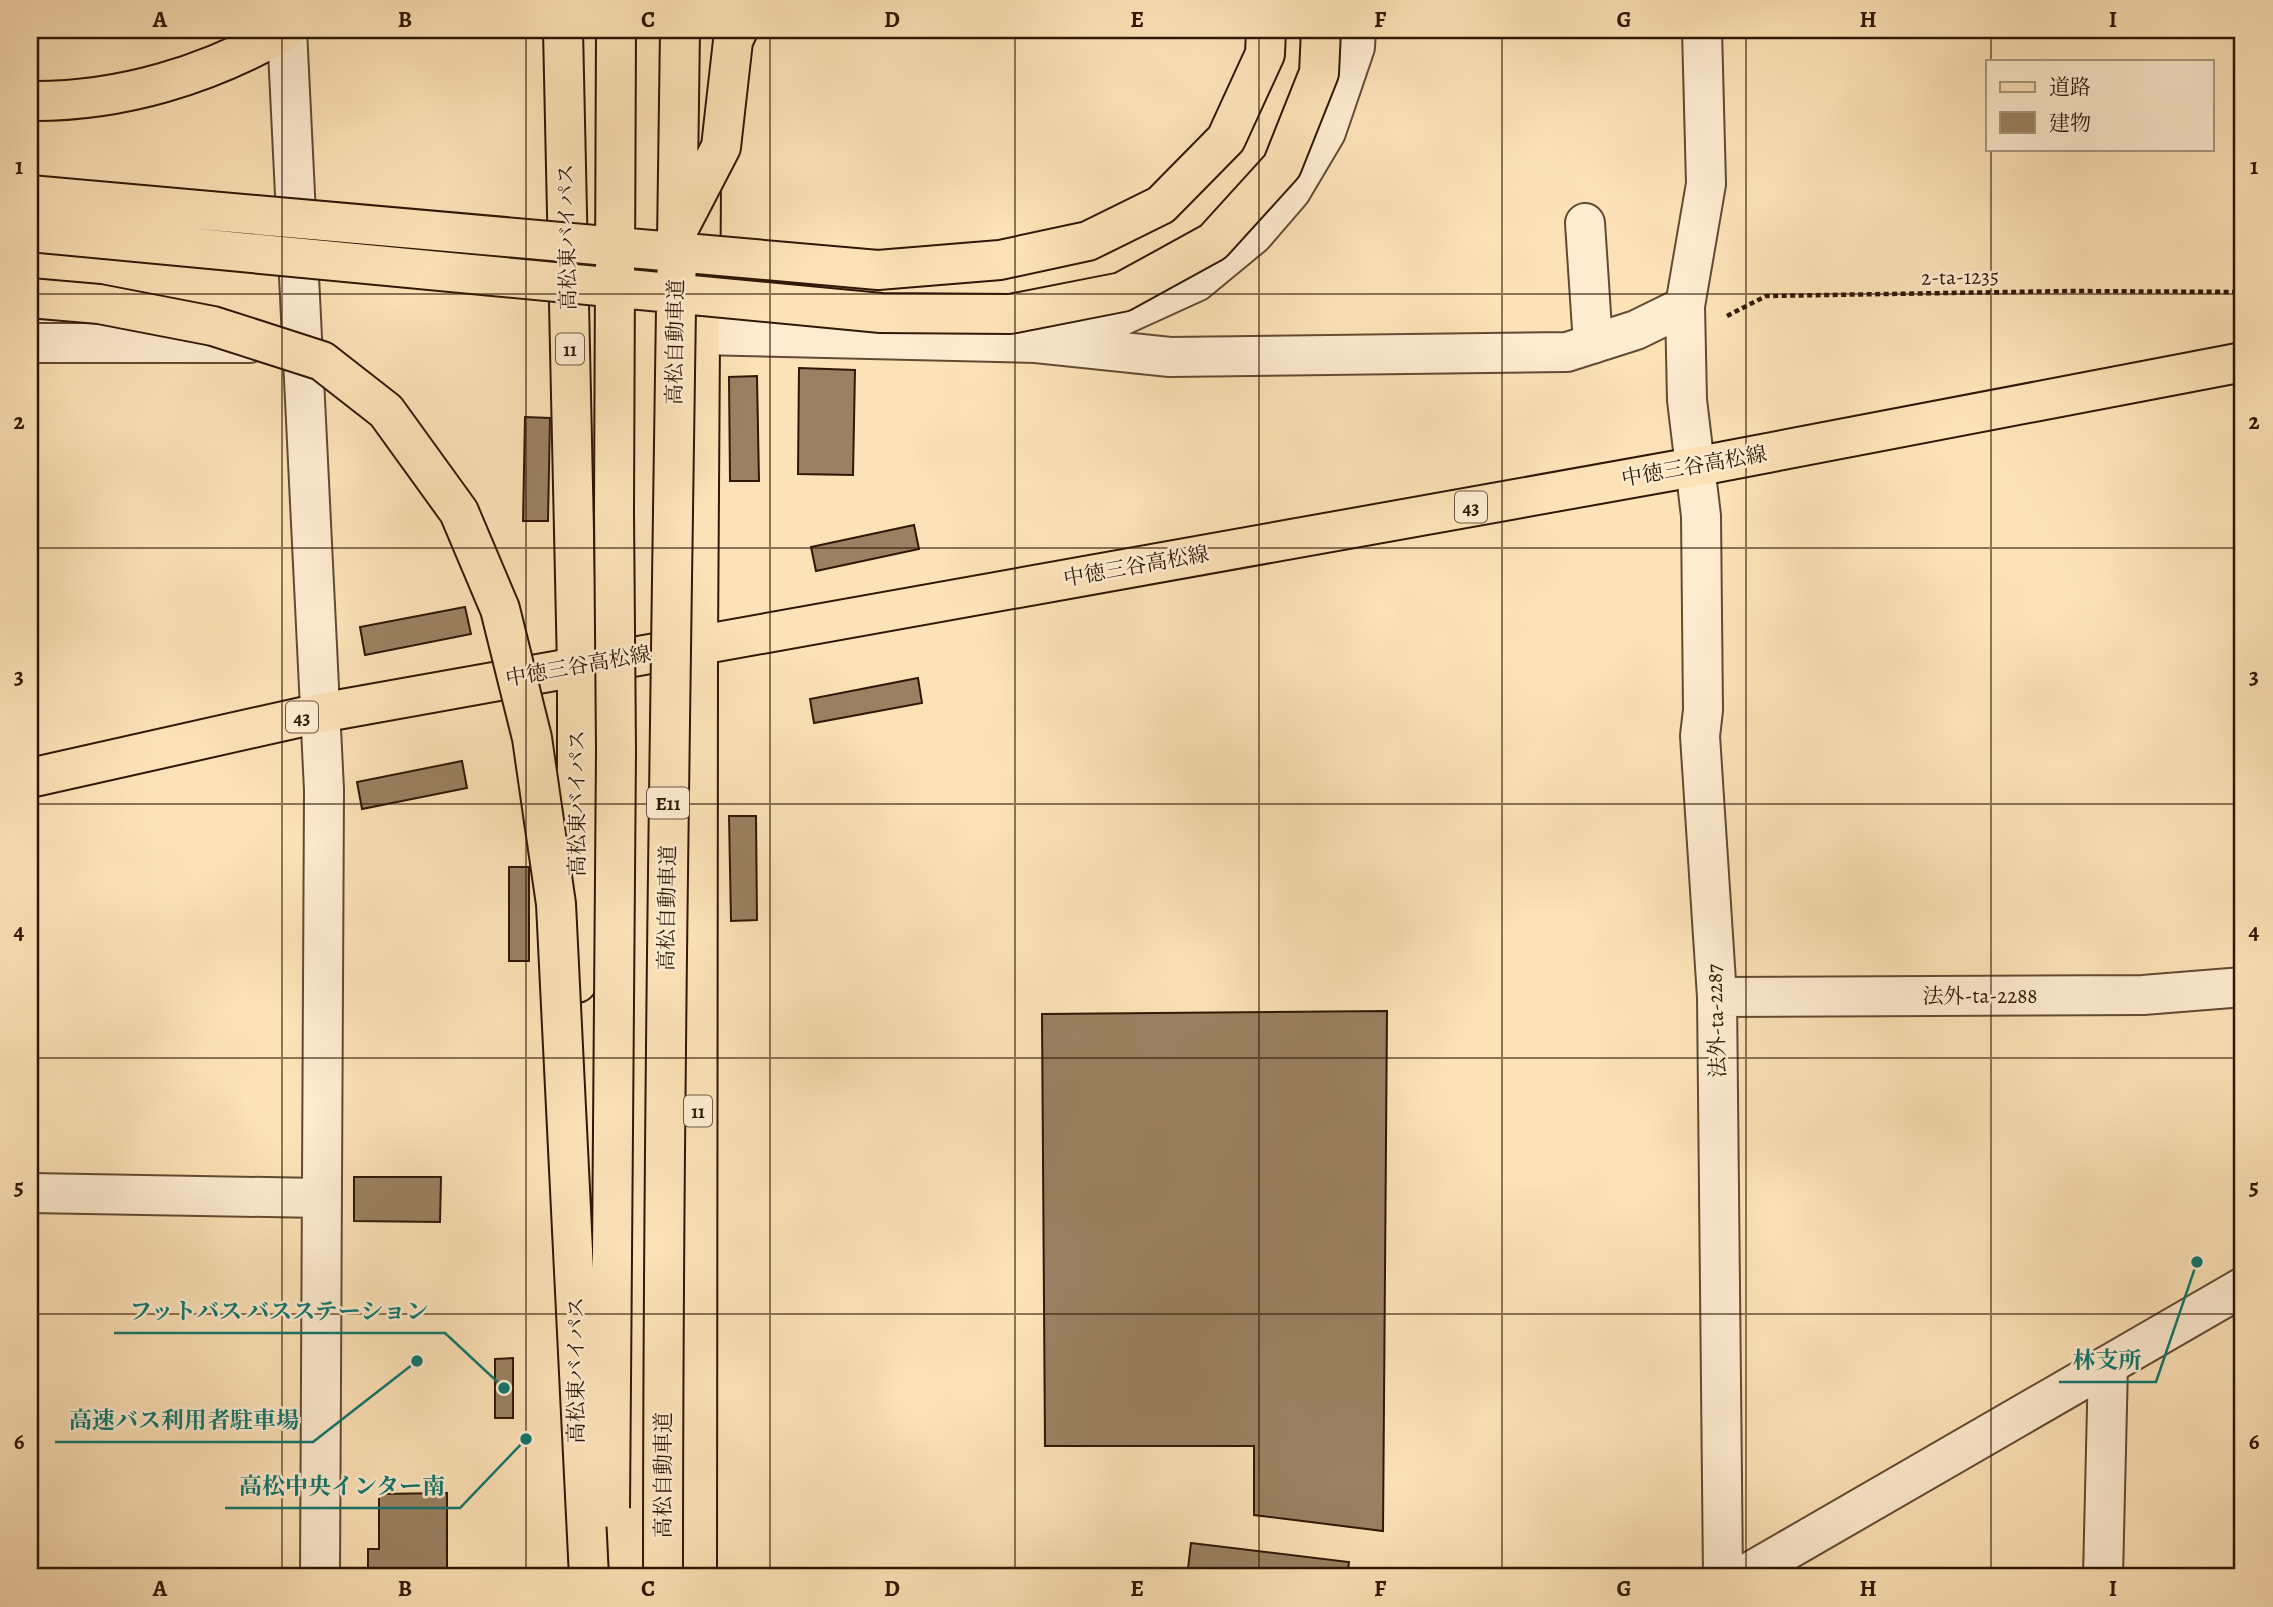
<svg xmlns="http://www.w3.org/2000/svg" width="2273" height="1607" font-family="Alegreya,'Noto Serif JP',serif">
	<rect width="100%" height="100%" fill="#fde2b7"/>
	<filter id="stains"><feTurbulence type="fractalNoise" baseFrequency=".00286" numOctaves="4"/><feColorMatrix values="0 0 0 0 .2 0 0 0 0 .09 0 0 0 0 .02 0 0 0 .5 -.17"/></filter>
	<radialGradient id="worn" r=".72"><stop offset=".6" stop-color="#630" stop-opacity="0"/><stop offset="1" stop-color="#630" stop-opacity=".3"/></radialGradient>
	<path fill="#9b8162" stroke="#301806" stroke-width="2" d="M 799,368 L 855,370 L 853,475 L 798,474 Z
		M 757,376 L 759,481 L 730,481 L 729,377 Z
		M 525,417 L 550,418 L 548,521 L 523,521 Z
		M 914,525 L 919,549 L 816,571 L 811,547 Z
		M 465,607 L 471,634 L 365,655 L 360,627 Z
		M 918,678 L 922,703 L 814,723 L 810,699 Z
		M 462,761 L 467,788 L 362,809 L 357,782 Z
		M 729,816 L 756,816 L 757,920 L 731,921 Z
		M 509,867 L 529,867 L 529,961 L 509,961 Z
		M 1387,1011 L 1383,1531 L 1254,1515 L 1254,1446 L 1045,1446 L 1042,1014 Z
		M 354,1177 L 441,1177 L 440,1222 L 354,1221 Z
		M 513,1358 L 513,1418 L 495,1418 L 495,1359 Z
		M 447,1493 L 447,1577 L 368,1577 L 368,1549 L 379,1549 L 379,1494 Z
		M 1191,1543 L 1349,1562 L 1347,1577 L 1187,1577 Z"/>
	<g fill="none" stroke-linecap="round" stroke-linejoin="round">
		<g stroke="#634a32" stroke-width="42">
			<path id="minor" d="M 287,30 L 324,790 L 320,1577
				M 1702,30 L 1706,184 L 1685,306 L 1687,400 L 1701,516 L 1703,710 L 1700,736 L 1717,997 L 1723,1577
				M 1585,223 L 1593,344
				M 700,335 L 1036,343 L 1170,357 L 1567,352 L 1636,330 L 1685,306
				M 1055,338 L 1106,323 L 1196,282 L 1253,235 L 1291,191 L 1326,132 L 1355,47 L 1356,30
				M 30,343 L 249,343
				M 1717,997 L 2143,995 L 2243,987
				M 30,1193 L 321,1198
				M 1741,1577 L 2243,1287
				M 2103,1577 L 2108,1365"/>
		</g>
		<g stroke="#301806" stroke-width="42">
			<path id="major" d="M 30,778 L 320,713 L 1694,467 L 2243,362"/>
		</g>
		<g stroke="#301806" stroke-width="42">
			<path id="highway" d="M 563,30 L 577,668 L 577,983
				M 30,101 C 120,102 209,75 286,30
				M 697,1577 L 698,644 L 702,30"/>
		</g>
		<path stroke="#301806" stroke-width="4.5" stroke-dasharray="5 3.5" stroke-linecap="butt" d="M 1727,316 L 1766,296 L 2070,291 L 2243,292"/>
		<use href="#minor" stroke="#feecd0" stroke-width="38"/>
		<use href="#major" stroke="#fde2b7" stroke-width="38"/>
		<use href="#highway" stroke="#fde2b7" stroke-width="38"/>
		<g stroke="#301806" stroke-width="42" stroke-linecap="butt">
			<path id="highway-bridge" d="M 30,195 L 878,270 L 1000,260 L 1088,241 L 1161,205 L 1226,139 L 1265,54 L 1266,30
				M 680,226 L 721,147 L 733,41 L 738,30
				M 30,232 L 881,313 L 1010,314 L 1122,292 L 1213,242 L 1282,166 L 1319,73 L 1321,30
				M 30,298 L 99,304 L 213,326 L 322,361 L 386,411 L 459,512 L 500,609 L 532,738 L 556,904 L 589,1577
				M 610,1508 L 616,750 L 614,512 L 616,30
				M 663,1577 C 663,1061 673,546 680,30"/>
		</g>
		<use href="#highway-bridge" stroke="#fde2b7" stroke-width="38"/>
	</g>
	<path fill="none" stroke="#301806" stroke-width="2" stroke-opacity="0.55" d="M 282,30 L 282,1577M 526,30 L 526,1577M 770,30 L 770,1577M 1015,30 L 1015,1577M 1259,30 L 1259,1577M 1502,30 L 1502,1577M 1746,30 L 1746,1577M 1991,30 L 1991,61M 1991,149 L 1991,1577M 30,294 L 2243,294M 30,548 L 2243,548M 30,804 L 2243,804M 30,1058 L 2243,1058M 30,1314 L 2243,1314"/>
	<g text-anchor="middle" stroke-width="5" stroke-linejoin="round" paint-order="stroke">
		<g fill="#feecd0" stroke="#6e5843" stroke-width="2">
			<rect x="556" y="333.5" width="28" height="31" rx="5"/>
			<rect x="1455" y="491.5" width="32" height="31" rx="5"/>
			<rect x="286" y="701.5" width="32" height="31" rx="5"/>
			<rect x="647" y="787.5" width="42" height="31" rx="5"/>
			<rect x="684" y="1095.5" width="28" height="31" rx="5"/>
		</g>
		<g font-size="19" font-weight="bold" fill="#301806">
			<text x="570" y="356">11</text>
			<text x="1471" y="514">43</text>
			<text x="302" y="724">43</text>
			<text x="668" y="810">E11</text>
			<text x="698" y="1118">11</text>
		</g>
		<g font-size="21" fill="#301806" stroke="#feecd0">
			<text transform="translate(567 237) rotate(-91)" y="7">高松東バイパス</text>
			<text transform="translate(1960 277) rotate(-1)" y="7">2-ta-1235</text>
			<text transform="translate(675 342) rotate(-89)" y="7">高松自動車道</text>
			<text transform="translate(1694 466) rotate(-10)" y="7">中徳三谷高松線</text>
			<text transform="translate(1136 566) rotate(-10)" y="7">中徳三谷高松線</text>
			<text transform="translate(578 666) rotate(-10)" y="7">中徳三谷高松線</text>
			<text transform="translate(577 803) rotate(-90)" y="7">高松東バイパス</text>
			<text transform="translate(667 908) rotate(-89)" y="7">高松自動車道</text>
			<text x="1980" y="1003">法外-ta-2288</text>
			<text transform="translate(1716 1021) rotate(-92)" y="7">法外-ta-2287</text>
			<text transform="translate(576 1370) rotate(-90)" y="7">高松東バイパス</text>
			<text transform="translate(663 1475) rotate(-90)" y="7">高松自動車道</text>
		</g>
	</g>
	<path fill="none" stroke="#0f766e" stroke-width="2.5" d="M504 1388L445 1333H114M2197 1262L2156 1382H2059M417 1361L313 1442H55M526 1439L460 1508H225"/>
	<g fill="#0f766e" stroke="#feecd0" stroke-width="2.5">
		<circle cx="504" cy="1388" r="7"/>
		<circle cx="2197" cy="1262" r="7"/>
		<circle cx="417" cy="1361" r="7"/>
		<circle cx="526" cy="1439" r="7"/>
	</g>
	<g font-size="23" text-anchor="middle" font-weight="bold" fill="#0f766e" stroke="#feecd0" stroke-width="5" stroke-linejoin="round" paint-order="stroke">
		<text x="279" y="1319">フットバス バスステーション</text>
		<text x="2107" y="1368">林支所</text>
		<text x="184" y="1428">高速バス利用者駐車場</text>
		<text x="342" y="1494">高松中央インター南</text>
	</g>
	<rect width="2273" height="1607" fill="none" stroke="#fde2b7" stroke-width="77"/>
	<rect x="1986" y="60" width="228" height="91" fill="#feecd0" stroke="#ac977f" stroke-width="2"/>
	<rect x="2000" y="82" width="35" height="10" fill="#fde2b7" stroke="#ac977f" stroke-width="2"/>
	<text x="2049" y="94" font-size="21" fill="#301806">道路</text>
	<rect x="2000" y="112" width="35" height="21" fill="#9b8162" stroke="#ac977f" stroke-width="2"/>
	<text x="2049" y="130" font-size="21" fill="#301806">建物</text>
	<rect x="38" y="38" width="2196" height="1530" fill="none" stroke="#301806" stroke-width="2.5"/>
	<g font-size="23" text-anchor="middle" font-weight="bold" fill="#301806">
		<text x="160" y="27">A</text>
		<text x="405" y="27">B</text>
		<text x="648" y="27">C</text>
		<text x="892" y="27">D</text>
		<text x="1137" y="27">E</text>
		<text x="1380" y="27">F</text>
		<text x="1624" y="27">G</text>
		<text x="1868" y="27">H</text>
		<text x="2113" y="27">I</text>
		<text x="19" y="174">1</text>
		<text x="2254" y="174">1</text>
		<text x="19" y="429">2</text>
		<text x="2254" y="429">2</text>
		<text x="19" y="684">3</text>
		<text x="2254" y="684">3</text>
		<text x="19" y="939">4</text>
		<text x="2254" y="939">4</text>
		<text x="19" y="1194">5</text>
		<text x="2254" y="1194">5</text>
		<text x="19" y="1449">6</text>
		<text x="2254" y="1449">6</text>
		<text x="160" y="1596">A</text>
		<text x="405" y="1596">B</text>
		<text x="648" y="1596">C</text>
		<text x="892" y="1596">D</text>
		<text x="1137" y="1596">E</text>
		<text x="1380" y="1596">F</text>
		<text x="1624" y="1596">G</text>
		<text x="1868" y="1596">H</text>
		<text x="2113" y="1596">I</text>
	</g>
	<rect width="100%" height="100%" filter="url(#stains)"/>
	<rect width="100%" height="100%" fill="url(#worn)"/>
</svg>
